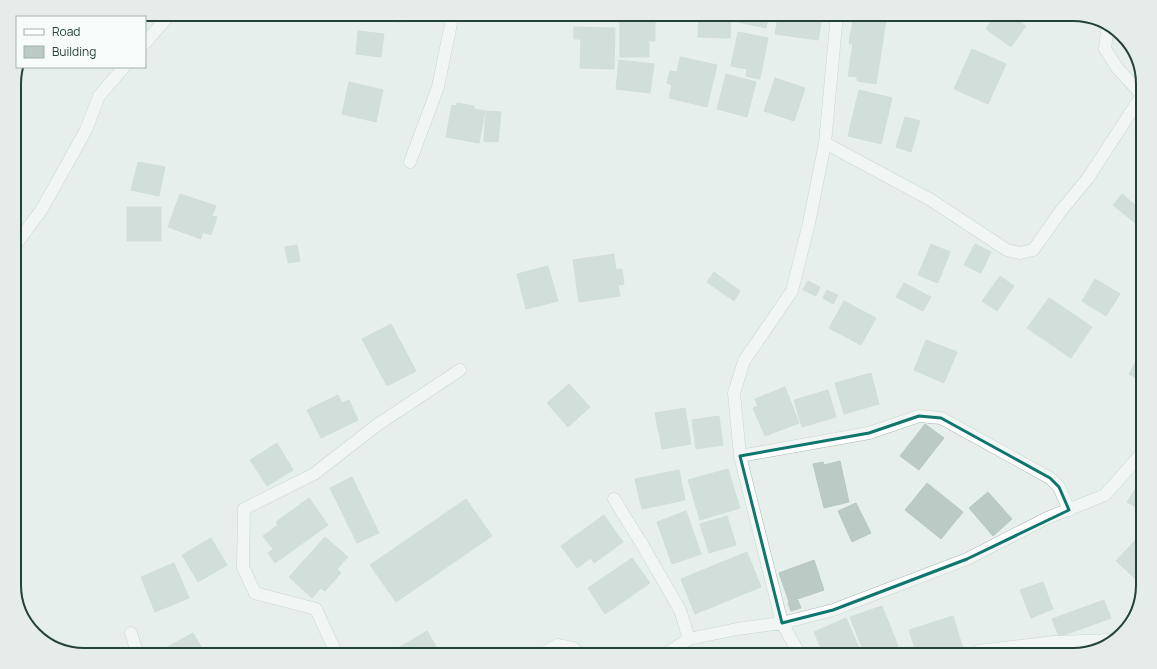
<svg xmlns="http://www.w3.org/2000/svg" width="1157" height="669" font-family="Manrope,sans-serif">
	<rect width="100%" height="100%" fill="#e6efeb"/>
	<path fill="#bbcac4" stroke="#b8c9c2" d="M 362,14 L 391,14 L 391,18 Z
		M 398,14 L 408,14 L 408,21 L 398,22 Z
		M 699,14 L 731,14 L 730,38 L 698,37 Z
		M 740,14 L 769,14 L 766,28 L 738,22 Z
		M 858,14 L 887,14 L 876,84 L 857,81 L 857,77 L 848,76 L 853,44 L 849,43 L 853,19 L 857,20 Z
		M 996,14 L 1008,14 L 1026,26 L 1011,47 L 986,29 Z
		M 778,17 L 821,23 L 818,40 L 775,34 Z
		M 620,21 L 655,22 L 655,41 L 649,41 L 649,57 L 620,57 Z
		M 574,27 L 615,28 L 614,69 L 580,68 L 581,39 L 574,39 Z
		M 358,31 L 384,34 L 381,57 L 356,54 Z
		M 738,32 L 768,38 L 760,79 L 746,76 L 747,69 L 731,66 Z
		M 972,49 L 1006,64 L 988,104 L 954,89 Z
		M 680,57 L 717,65 L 707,107 L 669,98 L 672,85 L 667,83 L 670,71 L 677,72 Z
		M 619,60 L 654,64 L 650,93 L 616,89 Z
		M 726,74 L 756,82 L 747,117 L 717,109 Z
		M 775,78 L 805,88 L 794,121 L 764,111 Z
		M 349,82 L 383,90 L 376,122 L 342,114 Z
		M 859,90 L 892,98 L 881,144 L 848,136 Z
		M 457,103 L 474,106 L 474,109 L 485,111 L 479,143 L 446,137 L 452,105 L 456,106 Z
		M 486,111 L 501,112 L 498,142 L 484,141 Z
		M 905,117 L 920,121 L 911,152 L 896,147 Z
		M 1143,141 L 1143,153 L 1137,148 Z
		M 138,162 L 165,167 L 159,196 L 131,190 Z
		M 180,194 L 216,206 L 212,216 L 217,217 L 211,235 L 203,232 L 201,239 L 168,227 Z
		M 1122,194 L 1143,212 L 1143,221 L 1139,226 L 1113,205 Z
		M 127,207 L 161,207 L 161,241 L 127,241 Z
		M 931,244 L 950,252 L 938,283 L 918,275 Z
		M 975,244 L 991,252 L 981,273 L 964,265 Z
		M 297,245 L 300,261 L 288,263 L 285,247 Z
		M 614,254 L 616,270 L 622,269 L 624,284 L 618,285 L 620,296 L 579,302 L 573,260 Z
		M 548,266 L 558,301 L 526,309 L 517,274 Z
		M 714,272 L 740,291 L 734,301 L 707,282 Z
		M 1000,276 L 1014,286 L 997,311 L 982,301 Z
		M 1095,279 L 1120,294 L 1106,316 L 1082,301 Z
		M 808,281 L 820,287 L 816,296 L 803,290 Z
		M 904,283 L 931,297 L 923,311 L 896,297 Z
		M 827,290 L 838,295 L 833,304 L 823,298 Z
		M 1049,298 L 1092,327 L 1071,358 L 1027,328 Z
		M 844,301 L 876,318 L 861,345 L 829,328 Z
		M 1143,322 L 1143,337 L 1136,333 Z
		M 391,324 L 416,371 L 387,386 L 362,339 Z
		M 926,340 L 957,352 L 944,383 L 914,370 Z
		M 1143,349 L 1143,382 L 1129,374 Z
		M 871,373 L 879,404 L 844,414 L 835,383 Z
		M 569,384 L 590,407 L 568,427 L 547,403 Z
		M 785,387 L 799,423 L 765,436 L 753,408 L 758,406 L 755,399 Z
		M 828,390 L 836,417 L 802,427 L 794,400 Z
		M 338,395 L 342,403 L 349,400 L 358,420 L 321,438 L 307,410 Z
		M 685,408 L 691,444 L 662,449 L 655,413 Z
		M 719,416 L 723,445 L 696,449 L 692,420 Z
		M 925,424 L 944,438 L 919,470 L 900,456 Z
		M 277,443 L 293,470 L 267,486 L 250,460 Z
		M 840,461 L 849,502 L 824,508 L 813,464 L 823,462 L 824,465 Z
		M 728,469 L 740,508 L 700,520 L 688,480 Z
		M 679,470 L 685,500 L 642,509 L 635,479 Z
		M 352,477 L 379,533 L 357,543 L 330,488 Z
		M 1143,477 L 1143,512 L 1127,502 Z
		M 927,483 L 963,512 L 941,539 L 905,510 Z
		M 988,492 L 1012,519 L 993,536 L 969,508 Z
		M 309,498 L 328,525 L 275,563 L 268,553 L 273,549 L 263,536 L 278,525 L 276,522 Z
		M 466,499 L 492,536 L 396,602 L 370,565 Z
		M 856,503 L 871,533 L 852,542 L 838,511 Z
		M 686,511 L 701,554 L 672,564 L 657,522 Z
		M 604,515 L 623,542 L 594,563 L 591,558 L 577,568 L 561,546 Z
		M 727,516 L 736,545 L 709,553 L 700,524 Z
		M 1143,532 L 1143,583 L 1141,584 L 1116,561 Z
		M 325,537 L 348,557 L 337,569 L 341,573 L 325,591 L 321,588 L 312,598 L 289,577 Z
		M 211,538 L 227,565 L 198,582 L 182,555 Z
		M 747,552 L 761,587 L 695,614 L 681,579 Z
		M 632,558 L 650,583 L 605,614 L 588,588 Z
		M 814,560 L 824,590 L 789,602 L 779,573 Z
		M 174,563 L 189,598 L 155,612 L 141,577 Z
		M 1043,582 L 1053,609 L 1031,618 L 1020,590 Z
		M 798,600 L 801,608 L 791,611 L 788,603 Z
		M 1104,600 L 1111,618 L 1059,637 L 1052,619 Z
		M 882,606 L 898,646 L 874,655 L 865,655 L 850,617 Z
		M 953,616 L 965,655 L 917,655 L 909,630 Z
		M 846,618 L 862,655 L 824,655 L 814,632 Z
		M 427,631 L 441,655 L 398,655 L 395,650 Z
		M 193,633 L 206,655 L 164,655 L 162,650 Z
		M 494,648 L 498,655 L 481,655 Z"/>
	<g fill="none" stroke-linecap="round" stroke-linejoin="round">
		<g stroke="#a8b8b2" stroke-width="13">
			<path id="street" d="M 837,14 L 825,143 L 809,223 L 792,291 L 744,361 L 734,393 L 740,456 L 782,623 L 833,610 L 967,559 L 1047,518 L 1105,495 L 1143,452
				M 1108,23 L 1105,49 L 1118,69 L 1143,96
				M 145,43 L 170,14
				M 825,143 L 931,200 L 1007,250 L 1020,253 L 1033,250 L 1039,242 L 1060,212 L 1088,178 L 1142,95
				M 410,162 L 438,87 L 453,14
				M 14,247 L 42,209 L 86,130 L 99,96 L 124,67
				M 740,456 L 869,433 L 919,416 L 941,418 L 1050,478 L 1059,487 L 1069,510
				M 614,499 L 643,546 L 680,610 L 689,639 L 737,629 L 782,623 L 800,655
				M 131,633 L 138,655
				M 978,651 L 1054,642 L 1114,640
				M 337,655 L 316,609 L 255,593 L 243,567 L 244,509 L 314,474 L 377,425 L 460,370
				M 540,655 L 557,645 L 573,648 L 581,655
				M 664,655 L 689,639"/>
		</g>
		<use href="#street" stroke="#fff" stroke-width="12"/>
	</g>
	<path d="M0 0H1157V669H0ZM 919,416 L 941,418 L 1050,478 L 1059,487 L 1069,510 L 967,559 L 833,610 L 782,623 L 740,456 L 869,433 Z" fill="#e6efeb" fill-opacity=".55" fill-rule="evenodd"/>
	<path fill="none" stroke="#0f766e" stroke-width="3" stroke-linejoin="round" d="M 919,416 L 941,418 L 1050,478 L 1059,487 L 1069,510 L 967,559 L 833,610 L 782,623 L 740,456 L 869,433 Z"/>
	<path d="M0 0H1157V669H0ZM84 21H1073A63 63 0 0 1 1136 84V585A63 63 0 0 1 1073 648H84A63 63 0 0 1 21 585V84A63 63 0 0 1 84 21Z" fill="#e6ecea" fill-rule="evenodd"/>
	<path fill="none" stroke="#24423a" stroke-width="2" d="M84 21H1073A63 63 0 0 1 1136 84V585A63 63 0 0 1 1073 648H84A63 63 0 0 1 21 585V84A63 63 0 0 1 84 21Z"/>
	<rect x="16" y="16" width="130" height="52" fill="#f7fbf9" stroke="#a3b1ad"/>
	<rect x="24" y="29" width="20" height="6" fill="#ffffff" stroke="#a3b1ad"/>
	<text x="52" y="36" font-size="12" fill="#24423a">Road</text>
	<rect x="24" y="46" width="20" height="12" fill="#bbcac4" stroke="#a3b1ad"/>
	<text x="52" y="56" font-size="12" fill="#24423a">Building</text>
</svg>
